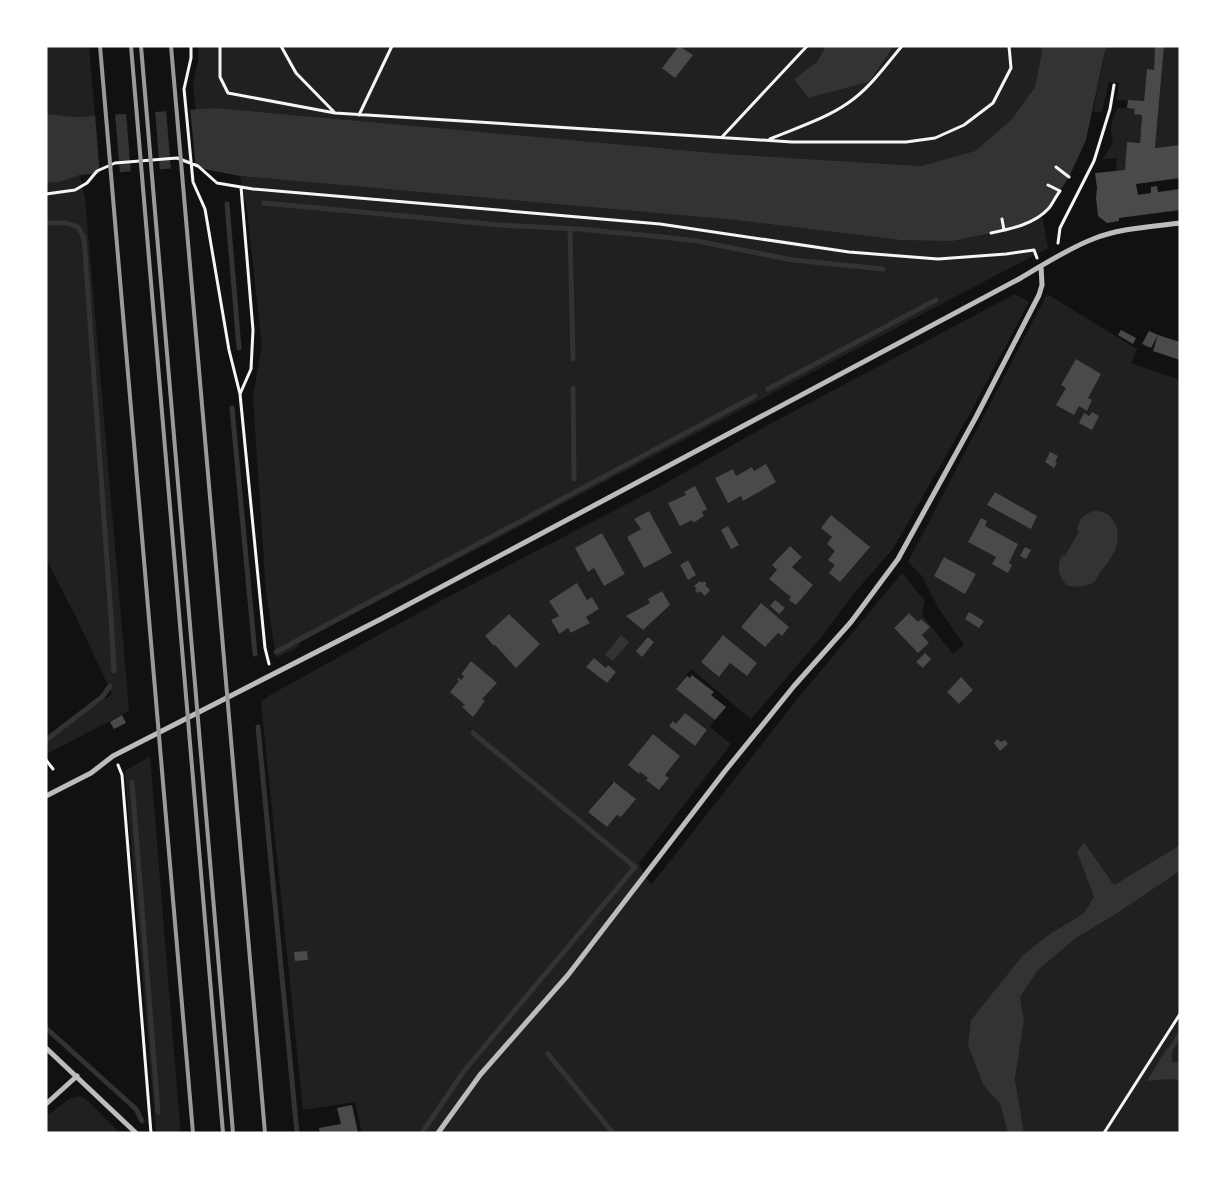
<svg xmlns="http://www.w3.org/2000/svg" width="1226" height="1179" font-family="Poppins,sans-serif">
	<rect width="100%" height="100%" fill="#111"/>
	<path fill="#202020" fill-rule="evenodd" d="M 46,46 L 89,46 L 95,116 L 77,117 L 46,114 Z
		M 198,46 L 826,46 L 818,62 L 794,79 L 808,98 L 869,82 L 894,46 L 1041,46 L 1042,51 L 1035,87 L 1012,119 L 975,151 L 921,166 L 726,154 L 216,108 L 196,110 L 193,84 L 198,61 Z
		M 1108,46 L 1155,46 L 1154,70 L 1147,69 L 1144,101 L 1117,100 L 1119,83 L 1109,82 L 1102,112 L 1093,112 L 1105,51 Z
		M 1164,46 L 1180,46 L 1180,145 L 1155,148 Z
		M 1118,108 L 1135,109 L 1134,114 L 1142,115 L 1140,143 L 1125,170 L 1116,171 L 1117,158 L 1103,159 L 1113,142 C 1109,129 1111,119 1118,108 Z
		M 80,175 L 85,198 L 129,710 L 122,715 L 46,754 L 46,738 L 112,694 L 76,617 L 46,559 L 46,182 L 60,182 Z
		M 240,176 L 735,220 L 900,240 L 1042,214 L 1048,248 L 299,643 L 300,646 L 276,658 L 266,593 L 253,397 L 262,345 L 247,210 Z
		M 1015,294 L 1029,302 L 968,417 L 893,549 L 854,593 L 823,635 L 751,719 L 691,669 L 677,688 L 715,720 L 710,727 L 731,744 L 639,863 L 645,876 L 651,884 L 656,879 L 799,697 L 902,573 L 925,601 L 922,615 L 953,654 L 964,645 L 939,609 L 922,576 L 908,562 L 1047,294 L 1137,349 L 1131,363 L 1180,380 L 1180,845 L 1114,885 L 1084,842 L 1077,852 L 1094,897 L 1083,914 L 1051,933 L 1023,955 L 971,1020 L 984,1086 L 1000,1104 L 1008,1133 L 362,1133 L 355,1102 L 303,1110 L 261,702 L 270,695 L 444,599 L 650,492 L 768,425 ZM 752,467 L 764,488 L 743,500 L 741,496 L 715,478 L 733,469 L 736,476 ZM 995,492 L 1037,516 L 1031,528 L 988,506 ZM 649,511 L 672,553 L 644,567 L 627,537 L 641,529 L 635,519 ZM 985,526 L 1018,544 L 1009,563 L 992,564 L 996,557 L 968,542 L 975,530 ZM 602,533 L 625,574 L 604,586 L 594,568 L 588,571 L 576,548 ZM 790,546 L 802,556 L 792,567 L 813,585 L 796,605 L 790,600 L 791,597 L 777,570 L 772,565 ZM 944,557 L 976,574 L 965,593 L 934,576 ZM 688,560 L 696,575 L 688,579 L 680,565 ZM 577,584 L 587,600 L 592,597 L 599,609 L 586,617 L 590,623 L 572,633 L 568,628 L 558,634 L 551,621 L 559,616 L 550,600 ZM 761,603 L 789,627 L 782,636 L 778,633 L 765,647 L 741,627 ZM 909,613 L 918,622 L 921,619 L 929,627 L 922,635 L 929,643 L 918,653 L 894,628 ZM 509,614 L 539,644 L 516,667 L 495,645 L 494,646 L 485,636 ZM 723,635 L 757,663 L 747,676 L 730,663 L 719,677 L 701,662 ZM 594,658 L 606,668 L 609,666 L 615,671 L 607,683 L 587,667 ZM 471,661 L 496,683 L 482,699 L 485,701 L 473,716 L 463,708 L 465,705 L 459,681 L 457,680 L 461,680 L 464,676 L 461,673 ZM 961,678 L 973,690 L 959,704 L 947,692 ZM 673,721 L 676,724 L 706,733 L 695,746 L 669,726 ZM 653,735 L 680,756 L 665,775 L 669,778 L 660,790 L 647,780 L 648,778 L 640,772 L 639,774 L 628,765 ZM 613,781 L 636,799 L 621,817 L 617,815 L 607,827 L 588,812 Z
		M 150,756 L 180,1126 L 180,1133 L 156,1133 L 125,771 Z
		M 1180,871 L 1180,1133 L 1024,1133 L 1015,1079 L 1024,1020 L 1020,997 L 1038,970 L 1076,938 L 1116,914 Z
		M 81,1096 L 90,1103 L 120,1133 L 46,1133 L 46,1116 L 71,1098 Z"/>
	<path fill="#333" d="M 826,46 L 894,46 L 869,82 L 808,98 L 794,79 L 817,62 Z
		M 1041,46 L 1108,46 L 1105,51 L 1086,140 L 1069,177 L 1049,208 L 1027,223 L 991,233 L 952,241 L 900,240 L 735,220 L 240,176 L 193,167 L 80,175 L 60,182 L 46,182 L 46,114 L 77,117 L 216,108 L 726,154 L 921,166 L 975,151 L 1012,119 L 1035,87 L 1042,51 Z
		M 1094,511 C 1115,511 1121,530 1116,547 C 1113,556 1107,564 1101,571 C 1099,574 1097,579 1095,581 C 1088,587 1077,587 1068,586 C 1058,577 1056,567 1062,555 L 1065,556 L 1079,531 L 1077,529 C 1079,519 1084,514 1094,511 Z
		M 621,635 L 629,642 L 613,661 L 605,655 Z
		M 1084,842 L 1114,885 L 1180,845 L 1180,871 L 1116,914 L 1076,938 L 1038,970 L 1020,997 L 1024,1020 L 1015,1079 L 1024,1133 L 1008,1133 L 1000,1104 L 984,1086 L 968,1045 L 971,1020 L 1023,955 L 1051,933 L 1083,914 L 1094,897 L 1077,852 Z
		M 1167,1048 L 1172,1051 L 1172,1062 L 1180,1062 L 1180,1080 L 1168,1079 L 1147,1081 Z"/>
	<path fill="#111" d="M 190,107 L 196,170 L 171,171 L 166,109 Z
		M 155,110 L 160,172 L 131,174 L 126,112 Z
		M 115,112 L 120,175 L 100,176 L 95,114 Z"/>
	<g fill="none" stroke-linecap="round" stroke-linejoin="round">
		<path stroke="#333" stroke-width="5" d="M 264,203 L 500,225 L 579,229 L 663,237 L 697,241 L 793,260 L 883,269
			M 227,204 L 239,348
			M 46,223 L 66,223 L 78,227 L 84,238 L 111,617 L 114,671
			M 570,229 L 573,359
			M 573,388 L 574,479
			M 768,389 L 936,300
			M 232,408 L 255,654
			M 276,652 L 755,396
			M 258,727 L 297,1133
			M 46,740 L 102,697 L 110,686
			M 132,782 L 158,1112
			M 46,1028 L 136,1109 L 142,1121
			M 1170,1050 L 1180,1034
			M 548,1054 L 613,1133
			M 422,1133 L 464,1071 L 635,867 L 473,733"/>
	</g>
	<path fill="#4a4a4a" d="M 679,46 L 693,55 L 675,78 L 662,68 Z
		M 1155,46 L 1164,46 L 1155,148 L 1180,145 L 1180,178 L 1136,184 L 1138,195 L 1151,193 L 1151,187 L 1157,186 L 1158,192 L 1180,189 L 1180,210 L 1119,218 L 1119,221 L 1107,223 L 1098,216 L 1096,198 L 1097,188 L 1095,173 L 1125,170 L 1127,142 L 1140,143 L 1142,115 L 1134,114 L 1135,109 L 1127,108 L 1128,100 L 1144,101 L 1147,69 L 1154,70 Z
		M 1121,330 L 1136,338 L 1133,344 L 1118,335 Z
		M 1149,331 L 1158,335 L 1151,348 L 1142,344 Z
		M 1158,335 L 1180,342 L 1180,360 L 1153,351 Z
		M 1076,359 L 1101,374 L 1088,398 L 1092,400 L 1087,411 L 1079,406 L 1074,415 L 1056,405 L 1066,388 L 1061,385 Z
		M 1092,412 L 1099,416 L 1092,430 L 1079,423 L 1084,413 L 1089,416 Z
		M 1050,452 L 1058,456 L 1055,462 L 1057,463 L 1054,468 L 1045,462 Z
		M 766,464 L 776,482 L 743,501 L 741,496 L 728,503 L 715,478 L 733,469 L 736,476 L 752,467 L 754,471 Z
		M 695,486 L 707,509 L 702,512 L 704,516 L 693,523 L 692,520 L 680,526 L 668,503 L 686,495 L 684,492 Z
		M 995,492 L 1037,516 L 1031,529 L 987,505 Z
		M 649,511 L 672,553 L 644,568 L 627,537 L 641,529 L 634,519 Z
		M 831,515 L 870,547 L 840,582 L 829,573 L 835,565 L 828,560 L 835,551 L 827,544 L 832,537 L 821,528 Z
		M 981,518 L 987,521 L 985,526 L 1018,544 L 1009,563 L 1012,565 L 1008,573 L 992,564 L 996,557 L 968,542 Z
		M 728,526 L 739,545 L 731,549 L 721,530 Z
		M 602,533 L 625,574 L 604,586 L 594,568 L 588,572 L 575,548 Z
		M 790,546 L 802,557 L 792,567 L 813,585 L 796,605 L 789,600 L 791,597 L 769,579 L 777,570 L 772,565 Z
		M 1025,547 L 1031,550 L 1026,559 L 1020,556 Z
		M 944,557 L 976,574 L 965,594 L 934,576 Z
		M 688,560 L 696,575 L 688,580 L 680,565 Z
		M 700,581 L 702,583 L 704,581 L 707,584 L 705,585 L 710,590 L 705,596 L 700,591 L 698,593 L 695,590 L 697,589 L 694,586 Z
		M 577,583 L 587,600 L 592,597 L 599,609 L 586,617 L 590,623 L 571,633 L 568,628 L 559,634 L 551,620 L 559,616 L 549,601 Z
		M 662,591 L 670,605 L 643,630 L 626,616 L 650,603 L 648,599 Z
		M 775,600 L 785,608 L 779,614 L 770,606 Z
		M 761,603 L 789,627 L 782,636 L 778,633 L 765,647 L 741,627 Z
		M 969,612 L 984,621 L 979,628 L 965,619 Z
		M 909,613 L 918,622 L 921,619 L 930,627 L 922,635 L 929,643 L 918,653 L 894,628 Z
		M 509,614 L 540,644 L 516,668 L 495,645 L 494,646 L 485,636 Z
		M 723,635 L 757,663 L 747,676 L 730,663 L 719,677 L 701,662 Z
		M 648,637 L 654,642 L 642,657 L 636,651 Z
		M 925,653 L 931,659 L 923,668 L 916,662 Z
		M 594,658 L 606,668 L 608,665 L 616,672 L 607,683 L 586,667 Z
		M 471,661 L 497,683 L 482,699 L 485,701 L 473,717 L 462,707 L 465,705 L 450,692 L 459,681 L 457,680 L 459,678 L 461,680 L 464,676 L 461,674 Z
		M 692,675 L 714,692 L 711,695 L 726,707 L 715,720 L 676,689 L 687,676 L 690,678 Z
		M 961,677 L 973,690 L 959,704 L 947,692 Z
		M 685,713 L 707,730 L 695,746 L 669,726 L 673,721 L 676,724 Z
		M 122,715 L 126,723 L 114,729 L 110,722 Z
		M 653,734 L 680,756 L 665,775 L 669,778 L 659,790 L 646,780 L 648,778 L 640,772 L 639,774 L 628,765 Z
		M 998,739 L 1000,742 L 1005,740 L 1008,744 L 1000,751 L 994,743 Z
		M 613,781 L 636,799 L 621,817 L 617,815 L 607,827 L 588,812 L 613,783 Z
		M 307,951 L 308,960 L 295,961 L 294,952 Z
		M 352,1105 L 358,1133 L 320,1133 L 319,1128 L 341,1124 L 337,1108 Z"/>
	<g fill="none" stroke-linecap="round" stroke-linejoin="round">
		<path stroke="#f5f5f5" stroke-width="3" d="M 191,46 L 191,58 L 184,89 L 193,182 L 205,209 L 229,350 L 240,394 L 265,648 L 269,664
			M 220,46 L 220,77 L 228,93 L 335,113 L 792,142 L 906,142 L 935,138 L 964,125 L 993,103 L 1011,68 L 1009,46
			M 281,46 L 296,73 L 335,113
			M 359,115 L 392,46
			M 722,137 L 807,46
			M 770,139 C 796,128 825,119 848,103 C 870,88 885,66 902,46
			M 1056,167 L 1069,177
			M 46,194 L 75,190 L 87,183 L 97,171 L 115,163 L 177,158 L 198,166 L 217,183 L 253,189 L 660,224 L 849,252 L 938,259 L 1006,254 L 1034,250 L 1037,258
			M 1002,219 L 1004,230
			M 991,233 C 1011,229 1035,224 1049,208 C 1053,203 1056,196 1060,191 L 1048,185
			M 1058,243 L 1060,228 L 1094,161 L 1110,109 L 1114,85
			M 240,394 L 251,369 L 253,330 L 241,187
			M 46,760 L 53,769
			M 118,765 L 122,775 L 151,1133
			M 1104,1133 L 1180,1014"/>
		<path stroke="#bcbcbc" stroke-width="5" d="M 46,796 L 91,773 L 113,756 L 381,619 L 1019,279 C 1043,265 1067,249 1093,239 C 1120,228 1151,227 1180,223
			M 46,1048 L 136,1133
			M 46,1104 L 77,1076
			M 438,1133 L 480,1075 L 568,975 L 725,771 L 794,686 L 851,622 L 898,559 L 976,417 L 1039,295 L 1042,285 L 1041,266"/>
		<path stroke="#9a9a9a" stroke-width="4" d="M 100,46 L 193,1133
			M 131,46 L 223,1133
			M 141,46 L 233,1133
			M 171,46 L 265,1133"/>
	</g>
	<rect width="1226" height="1179" fill="none" stroke="#ffffff" stroke-width="95"/>
</svg>
